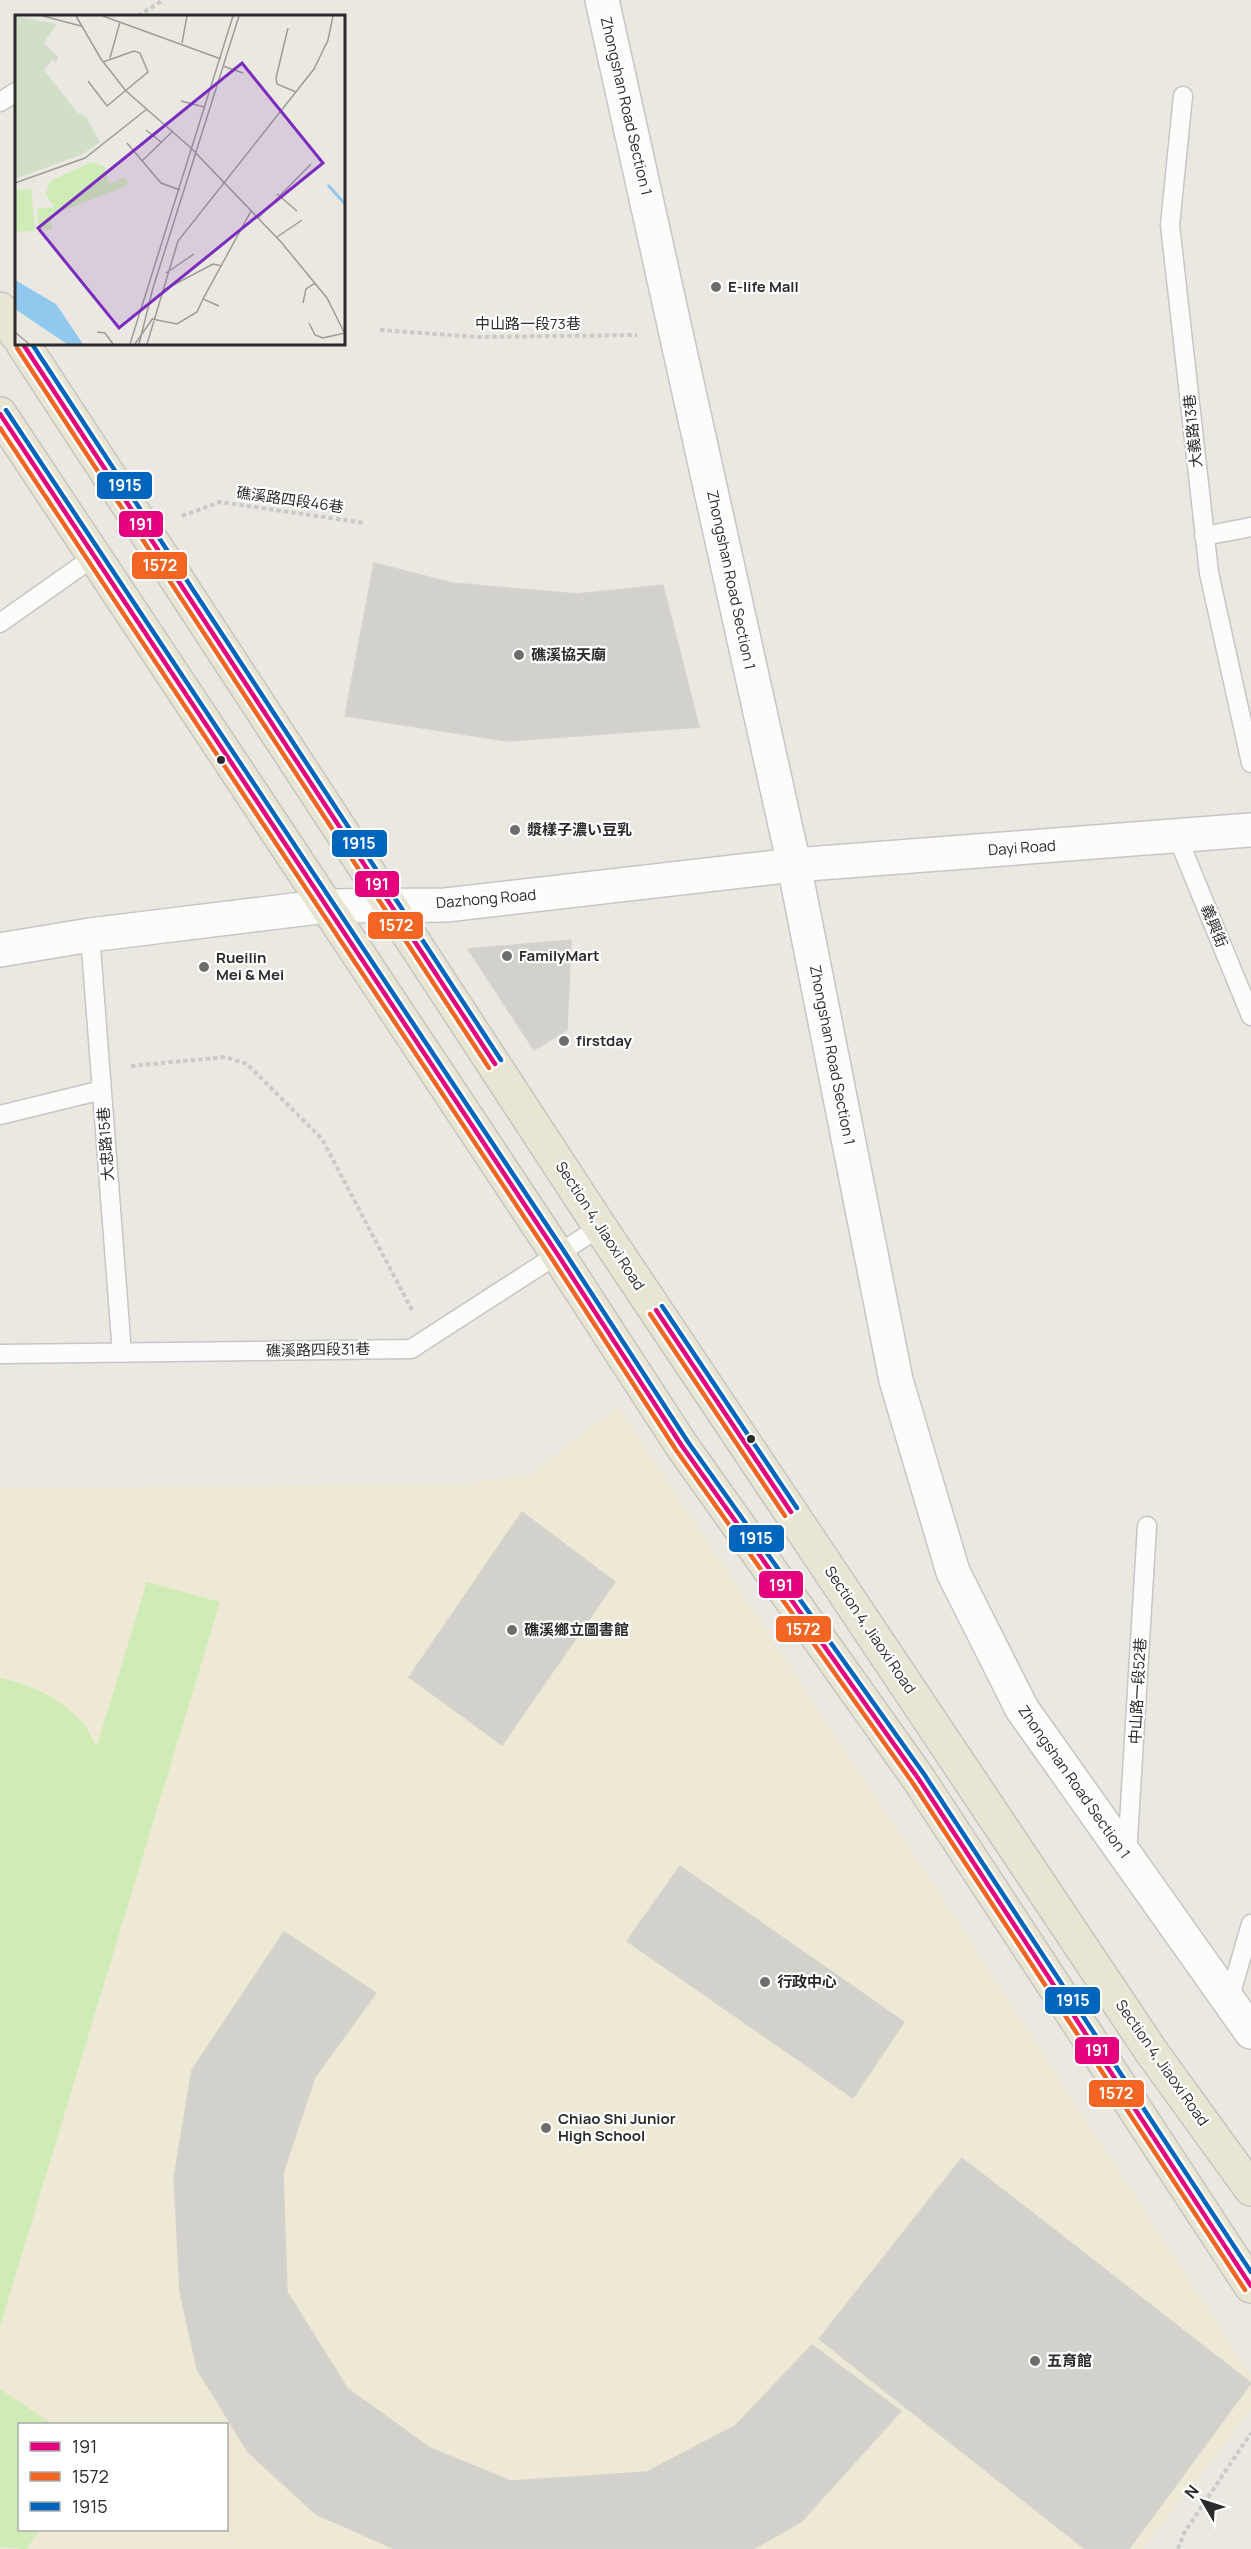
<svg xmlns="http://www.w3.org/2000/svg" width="1251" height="2549" font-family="Manrope,'Noto Sans TC','Noto Sans JP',sans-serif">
	<rect width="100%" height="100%" fill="#eae8e1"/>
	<path fill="#ede9d5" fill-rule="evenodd" d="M 618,1406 L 932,1881 L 1251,2375 L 1251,2411 L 1143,2549 L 0,2549 L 0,1488 L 454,1485 L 531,1474 ZM 20,2424 L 226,2424 L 226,2530 L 20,2530 Z"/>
	<path fill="#cfebb6" d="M 147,1582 L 220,1602 L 0,2326 L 0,1678 C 32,1684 59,1698 82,1722 C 88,1729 92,1739 97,1746 Z
		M 0,2389 L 52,2424 L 20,2424 L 20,2530 L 40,2530 L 26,2549 L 0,2547 Z"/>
	<path fill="#d3d1cc" stroke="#d5d3cd" stroke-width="1.5" d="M 374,563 L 452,583 L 577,594 L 663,585 L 699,727 L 507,741 L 345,716 Z
		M 571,940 L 567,1030 L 534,1050 L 468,949 Z
		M 522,1512 L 615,1582 L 502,1745 L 409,1677 Z
		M 680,1866 L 904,2022 L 853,2098 L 627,1941 Z
		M 284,1932 L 376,1993 L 315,2077 L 283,2173 L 287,2292 L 347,2388 L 430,2448 L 511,2481 L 647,2472 L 735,2426 L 812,2345 L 901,2411 L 801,2522 L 753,2549 L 395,2549 L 316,2514 L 248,2452 L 197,2369 L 180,2292 L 174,2178 L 192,2070 Z
		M 962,2158 L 1251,2383 L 1129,2549 L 1085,2549 L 819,2339 Z"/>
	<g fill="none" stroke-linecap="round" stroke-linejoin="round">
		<g stroke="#c7c6c6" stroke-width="21">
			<path id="service" d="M 1183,96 L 1170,225 L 1209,573 L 1251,763
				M 0,102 L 16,92
				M 1204,536 L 1251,527
				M 0,623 L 95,556
				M 1177,836 L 1251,1016
				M 90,935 L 122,1353
				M 0,1115 L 102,1090
				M 0,1354 L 411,1349 L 600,1227
				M 1127,1855 L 1147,1526
				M 1229,2000 L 1251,1924"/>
		</g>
		<g stroke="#c7c6c6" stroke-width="36">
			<path id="minor" d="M 602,0 L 794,865 L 896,1380 L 953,1572 L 1022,1709 L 1251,2032"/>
		</g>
		<g stroke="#c7c6c6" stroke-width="36">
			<path id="tertiary" d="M 0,950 L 90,935 L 327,906 L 446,905 L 794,865 L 1251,830"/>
		</g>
		<g stroke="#c5c5c2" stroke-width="36">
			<path id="primary" d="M 0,309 L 16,334
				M 23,344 L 600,1227 L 1151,2051 L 1251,2189
				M 0,414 L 558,1255 L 682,1446 L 918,1778 L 1251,2286"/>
		</g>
		<path stroke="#cacac9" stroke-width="4" stroke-dasharray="4.5 3" stroke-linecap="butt" d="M 138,16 L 163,0
			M 380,330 L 478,337 L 637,335
			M 182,516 L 220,502 L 365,523
			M 131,1066 L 226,1057 L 247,1064 L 322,1139 L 413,1312
			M 1178,2549 L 1184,2533 L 1251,2433"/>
		<use href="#service" stroke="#fcfcfa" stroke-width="18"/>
		<use href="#minor" stroke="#fcfcfa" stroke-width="33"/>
		<use href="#tertiary" stroke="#fcfcfa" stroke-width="33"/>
		<use href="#primary" stroke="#e8e6d3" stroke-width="33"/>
		<g stroke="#fff" stroke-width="9">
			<path id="bus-1" d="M 23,344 L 495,1064
				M 0,414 L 558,1255 L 682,1446 L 918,1778 L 1251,2286
				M 656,1310 L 791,1512"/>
		</g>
		<g stroke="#fff" stroke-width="9">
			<path id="bus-2" d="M 17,348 L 489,1068
				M 0,428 L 552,1259 L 676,1450 L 912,1782 L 1245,2290
				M 650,1314 L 785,1516"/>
		</g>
		<g stroke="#fff" stroke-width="9">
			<path id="bus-3" d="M 32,344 L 501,1060
				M 6,410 L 564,1251 L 688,1442 L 924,1774 L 1251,2272
				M 662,1306 L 797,1508"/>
		</g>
		<use href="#bus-1" stroke="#e5007d" stroke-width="4.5"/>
		<use href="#bus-2" stroke="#f26522" stroke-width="4.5"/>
		<use href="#bus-3" stroke="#0065bd" stroke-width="4.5"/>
	</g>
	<g fill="#6e6d6b" stroke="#fff" stroke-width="2">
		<circle cx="716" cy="287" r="6"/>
		<circle cx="519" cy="655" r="6"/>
		<circle cx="515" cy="830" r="6"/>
		<circle cx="507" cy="956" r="6"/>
		<circle cx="204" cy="967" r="6"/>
		<circle cx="564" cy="1041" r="6"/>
		<circle cx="512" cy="1630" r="6"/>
		<circle cx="765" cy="1982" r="6"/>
		<circle cx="546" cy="2128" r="6"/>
		<circle cx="1035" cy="2361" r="6"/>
	</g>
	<g fill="#2b2b2b" stroke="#fff" stroke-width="2">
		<circle cx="221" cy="760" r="5"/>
		<circle cx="751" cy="1439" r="5"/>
	</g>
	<g text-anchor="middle" stroke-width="4.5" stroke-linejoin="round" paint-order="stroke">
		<g font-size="15" fill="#2b2b2b" stroke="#fff">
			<text transform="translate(626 106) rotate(77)" y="5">Zhongshan Road Section 1</text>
			<text x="528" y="329">中山路一段73巷</text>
			<text transform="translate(1193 431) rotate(-96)" y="5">大義路13巷</text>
			<text transform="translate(290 500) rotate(8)" y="5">礁溪路四段46巷</text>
			<text transform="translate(731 580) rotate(78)" y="5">Zhongshan Road Section 1</text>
			<text transform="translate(1022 848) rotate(-4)" y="5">Dayi Road</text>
			<text transform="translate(486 899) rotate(-5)" y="5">Dazhong Road</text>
			<text transform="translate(1214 926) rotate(68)" y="5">義興街</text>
			<text transform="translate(832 1055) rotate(79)" y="5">Zhongshan Road Section 1</text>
			<text transform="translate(106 1144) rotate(-94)" y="5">大忠路15巷</text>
			<text transform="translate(600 1226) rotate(57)" y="5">Section 4, Jiaoxi Road</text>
			<text transform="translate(318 1350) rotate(-1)" y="5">礁溪路四段31巷</text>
			<text transform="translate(870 1630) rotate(56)" y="5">Section 4, Jiaoxi Road</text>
			<text transform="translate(1138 1691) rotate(-87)" y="5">中山路一段52巷</text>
			<text transform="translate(1074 1782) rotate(55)" y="5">Zhongshan Road Section 1</text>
			<text transform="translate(1162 2063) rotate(55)" y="5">Section 4, Jiaoxi Road</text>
		</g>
		<g font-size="15" font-weight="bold" fill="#2b2b2b" stroke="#fff" text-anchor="start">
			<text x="728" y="292">E-life Mall</text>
			<text x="531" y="660">礁溪協天廟</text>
			<text x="527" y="835">漿樣子濃い豆乳</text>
			<text x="519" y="961">FamilyMart</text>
			<text x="216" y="963">Rueilin<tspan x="216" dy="17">Mei &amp; Mei</tspan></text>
			<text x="576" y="1046">firstday</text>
			<text x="524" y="1635">礁溪鄉立圖書館</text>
			<text x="777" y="1987">行政中心</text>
			<text x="558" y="2124">Chiao Shi Junior<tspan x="558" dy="17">High School</tspan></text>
			<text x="1047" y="2366">五育館</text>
		</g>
	</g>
	<g transform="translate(15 15)">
		<rect width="330" height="330" fill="#eae8e1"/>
		<path d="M 0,1 L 42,9 L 29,28 L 43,42 L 41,48 L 37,45 L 29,55 L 62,97 L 71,102 L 85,127 L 66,140 L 0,164 Z" fill="#d2dfc8"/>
		<path d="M 77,147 L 90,152 L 94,169 L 110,162 L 113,170 L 38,200 L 36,196 L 37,215 L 24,215 L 22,194 L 39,192 L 31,179 L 35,166 ZM 16,174 L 20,216 L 0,217 L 0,175 Z" fill="#cfebb6"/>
		<path d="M 0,265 L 41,289 L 68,329 L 52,329 L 0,294 Z" fill="#91c8ee"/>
		<path fill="none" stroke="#91c8ee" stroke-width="3" d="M 313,170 L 330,189"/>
		<path fill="none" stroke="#9e9c98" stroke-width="1.5" d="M 28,1 L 66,11M 61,1 L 86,44 L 111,76 L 176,133 L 266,227 L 312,283 L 330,319M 88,1 L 206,44M 273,13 L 261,63 L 262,69 L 281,77M 167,28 L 172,1M 95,43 L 105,7M 208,51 L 228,58M 73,66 L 92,91 L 133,57 L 125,38 L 119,36 L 88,47M 166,86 L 189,92M 131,115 L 146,127M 112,128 L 146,168 L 165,175M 127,146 L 158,116M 0,168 L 70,143 L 132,94M 262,179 L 282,196M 243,203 L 296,149M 262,222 L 287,205M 151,258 L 179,239M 147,276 L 198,249 L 207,251M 288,288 L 291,274 L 300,268M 204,291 L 188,284 L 236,196M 137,304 L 162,309 L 182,297 L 188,284M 294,308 L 300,320 L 308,323 L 330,318M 0,317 L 14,329M 82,317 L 90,318 L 98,329M 115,329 L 218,1M 120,329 L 138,303M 124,329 L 138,273 L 224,1M 132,329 L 163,226 L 299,54 L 313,25 L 318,1"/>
		<path fill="#7b2cbf" fill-opacity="0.15" stroke="#7b2cbf" stroke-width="3" d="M 227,48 L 308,148 L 104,313 L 23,213 Z"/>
		<rect width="330" height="330" fill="none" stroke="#2b2b2b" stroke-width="3"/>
	</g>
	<g stroke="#fff" stroke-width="2">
		<rect x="96" y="471" width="57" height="29" rx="6" fill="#0065bd"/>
		<rect x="118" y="510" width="46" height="28" rx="6" fill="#e5007d"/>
		<rect x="131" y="551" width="57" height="29" rx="6" fill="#f26522"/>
		<rect x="331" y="829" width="57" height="29" rx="6" fill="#0065bd"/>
		<rect x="354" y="870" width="46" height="28" rx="6" fill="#e5007d"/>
		<rect x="367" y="911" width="57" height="29" rx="6" fill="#f26522"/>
		<rect x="728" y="1524" width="57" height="29" rx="6" fill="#0065bd"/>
		<rect x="758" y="1570" width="46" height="29" rx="6" fill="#e5007d"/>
		<rect x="775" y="1615" width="57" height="28" rx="6" fill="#f26522"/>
		<rect x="1044" y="1986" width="57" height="29" rx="6" fill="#0065bd"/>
		<rect x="1074" y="2036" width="46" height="29" rx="6" fill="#e5007d"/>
		<rect x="1088" y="2079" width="57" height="29" rx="6" fill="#f26522"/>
	</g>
	<g font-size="16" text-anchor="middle" font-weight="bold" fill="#fff">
		<text x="125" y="491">1915</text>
		<text x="141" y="530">191</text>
		<text x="160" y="571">1572</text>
		<text x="359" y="849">1915</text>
		<text x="377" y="890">191</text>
		<text x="396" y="931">1572</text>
		<text x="756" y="1544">1915</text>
		<text x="781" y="1591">191</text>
		<text x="803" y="1635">1572</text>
		<text x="1073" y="2006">1915</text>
		<text x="1097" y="2056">191</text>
		<text x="1116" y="2099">1572</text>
	</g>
	<rect x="18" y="2423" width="210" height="108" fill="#ffffff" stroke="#aaaaaa" stroke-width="1.5"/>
	<rect x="30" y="2442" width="30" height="9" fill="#e5007d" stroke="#aaaaaa" stroke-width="1.5"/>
	<text x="72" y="2453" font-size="18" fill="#2b2b2b">191</text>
	<rect x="30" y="2472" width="30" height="9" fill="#f26522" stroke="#aaaaaa" stroke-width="1.5"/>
	<text x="72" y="2483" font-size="18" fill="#2b2b2b">1572</text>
	<rect x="30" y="2502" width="30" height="9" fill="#0065bd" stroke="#aaaaaa" stroke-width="1.5"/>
	<text x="72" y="2513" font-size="18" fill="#2b2b2b">1915</text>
	<g transform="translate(1203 2501) rotate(309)" stroke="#ffffff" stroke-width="4.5" paint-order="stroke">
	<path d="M0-4.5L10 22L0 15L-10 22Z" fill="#2b2b2b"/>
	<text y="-9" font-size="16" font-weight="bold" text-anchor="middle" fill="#2b2b2b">N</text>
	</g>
</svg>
